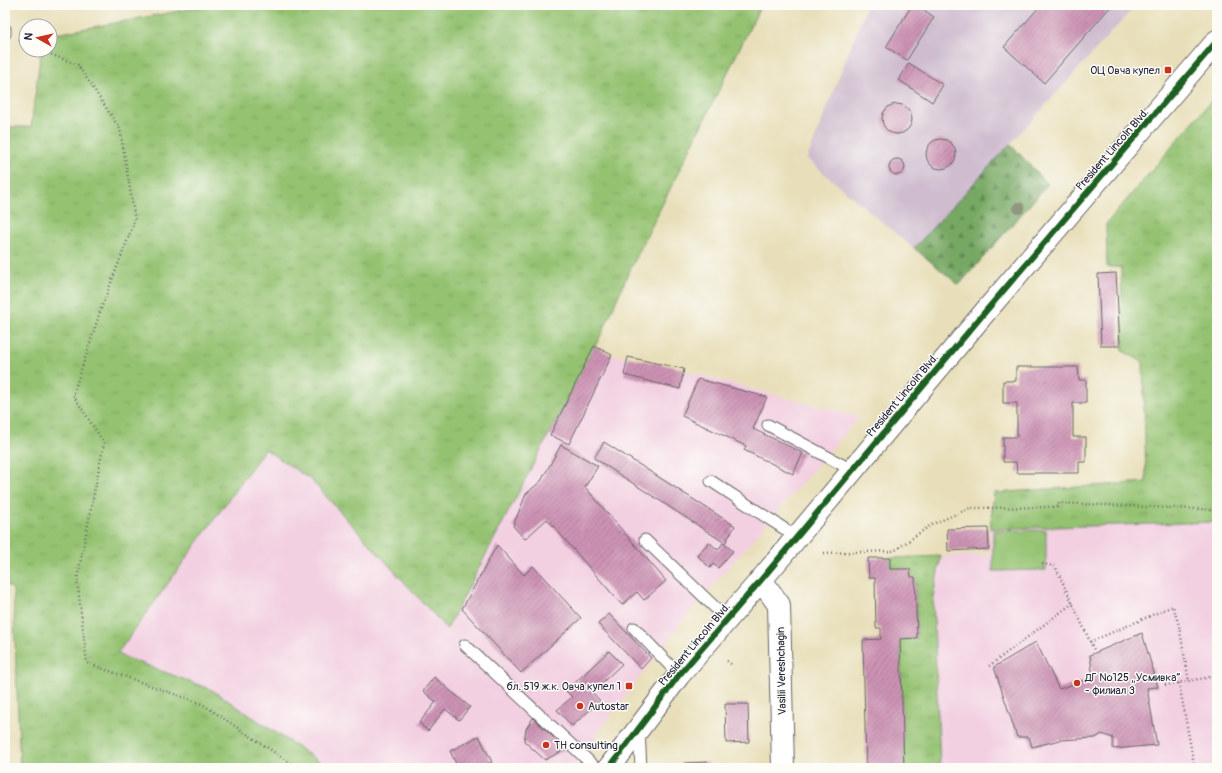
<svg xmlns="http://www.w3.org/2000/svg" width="1222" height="773" font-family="Pangolin,sans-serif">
	<defs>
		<pattern id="grass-tufts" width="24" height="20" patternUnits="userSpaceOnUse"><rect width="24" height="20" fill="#94c271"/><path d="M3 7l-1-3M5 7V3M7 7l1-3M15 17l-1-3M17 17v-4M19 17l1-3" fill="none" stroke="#7fa663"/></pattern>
		<pattern id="forest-firs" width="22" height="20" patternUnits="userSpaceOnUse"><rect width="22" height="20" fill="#77a863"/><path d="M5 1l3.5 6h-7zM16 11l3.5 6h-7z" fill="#618853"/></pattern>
		<pattern id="building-hatch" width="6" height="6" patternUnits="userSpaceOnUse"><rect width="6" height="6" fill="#cd93b4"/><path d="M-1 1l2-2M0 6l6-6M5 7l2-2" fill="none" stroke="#a67894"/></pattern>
	</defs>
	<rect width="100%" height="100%" fill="#fdfcf7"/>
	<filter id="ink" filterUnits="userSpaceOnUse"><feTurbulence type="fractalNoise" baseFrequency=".025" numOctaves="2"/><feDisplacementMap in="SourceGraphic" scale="8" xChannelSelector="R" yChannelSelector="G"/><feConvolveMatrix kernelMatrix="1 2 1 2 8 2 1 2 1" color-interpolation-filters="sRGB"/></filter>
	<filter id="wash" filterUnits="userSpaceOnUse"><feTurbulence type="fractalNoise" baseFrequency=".012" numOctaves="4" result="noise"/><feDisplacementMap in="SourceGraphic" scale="16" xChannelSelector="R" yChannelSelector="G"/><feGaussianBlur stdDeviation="0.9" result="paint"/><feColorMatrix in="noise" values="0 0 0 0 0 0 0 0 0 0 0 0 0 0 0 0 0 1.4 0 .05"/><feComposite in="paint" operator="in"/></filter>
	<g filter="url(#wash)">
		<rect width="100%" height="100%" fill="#e8dfba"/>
		<path fill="#f2cfe1" d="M 593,351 L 663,365 L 859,417 L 680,624 L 613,713 L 573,768 L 329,768 L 212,690 L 117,654 L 265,449 L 311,480 Z
			M 1217,522 L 1217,768 L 940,768 L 933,597 L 941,556 L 990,555 L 990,529 Z"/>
		<path fill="#cfbdcf" d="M 867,5 L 1136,5 L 1024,129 L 913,248 L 807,159 Z"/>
		<path fill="url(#grass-tufts)" stroke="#5b7256" d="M 211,5 L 761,5 L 628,274 L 602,333 L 447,629 L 311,480 L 265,449 L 117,654 L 212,690 L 329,768 L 20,768 L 13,589 L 5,584 L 5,127 L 31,127 L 41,50 L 50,50 L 50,35 Z
			M 1217,94 L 1217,522 L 990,529 L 994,493 L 1146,482 L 1143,362 L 1123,351 L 1121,267 L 1107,267 L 1106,224 Z
			M 941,556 L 933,597 L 940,768 L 904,768 L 900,639 L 917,638 L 915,578 L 911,577 L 910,569 L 890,569 L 890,558 Z"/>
		<path fill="url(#forest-firs)" stroke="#4c654f" d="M 1010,144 L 1048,184 L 959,285 L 914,248 Z"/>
		<path fill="#94c271" stroke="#5b7256" d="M 1046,530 L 1046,570 L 993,571 L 993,531 Z"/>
		<g id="blocks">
			<path fill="url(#building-hatch)" d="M 912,5 L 916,5 L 934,17 L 907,60 L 886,47 Z
				M 1041,5 L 1112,5 L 1044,83 L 1004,47 Z
				M 909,63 L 943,85 L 932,102 L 899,80 Z
				M882 119a15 15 0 1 1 30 0a15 15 0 1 1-30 0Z
				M926 154a15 15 0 1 1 30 0a15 15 0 1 1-30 0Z
				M889 167a8 8 0 1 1 16 0a8 8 0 1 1-16 0Z
				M 1116,273 L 1120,346 L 1101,346 L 1098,274 Z
				M 594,346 L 612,355 L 569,444 L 550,435 Z
				M 628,357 L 684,369 L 680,389 L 624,375 Z
				M 1016,367 L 1078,367 L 1079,380 L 1086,380 L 1086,403 L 1073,403 L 1073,437 L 1086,437 L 1086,462 L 1079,462 L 1079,473 L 1017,473 L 1016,462 L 1003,462 L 1003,437 L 1017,437 L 1017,403 L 1003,403 L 1003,381 L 1016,381 Z
				M 698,379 L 767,397 L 753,429 L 803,453 L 793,474 L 744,450 L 746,446 L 682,416 Z
				M 604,442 L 735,526 L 725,543 L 594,458 Z
				M 561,445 L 598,466 L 585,487 L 666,581 L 644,600 L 637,592 L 622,605 L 547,519 L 525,539 L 513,526 L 526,494 L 541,481 Z
				M 988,528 L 989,549 L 948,551 L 947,529 Z
				M 709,542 L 718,550 L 723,543 L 733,551 L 718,568 L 713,564 L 710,568 L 697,555 Z
				M 497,545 L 524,575 L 533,566 L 581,618 L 521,673 L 462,609 Z
				M 868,558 L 890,558 L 890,569 L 910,569 L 911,577 L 915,577 L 917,638 L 900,639 L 904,768 L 866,768 L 863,640 L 881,639 L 881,628 L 876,628 L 875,578 L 869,578 Z
				M 609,614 L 651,658 L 641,669 L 598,624 Z
				M 1142,633 L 1158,687 L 1147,688 L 1157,745 L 1113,749 L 1113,738 L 1102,734 L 1095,738 L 1060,740 L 1032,747 L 1029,737 L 1017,737 L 994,667 L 1036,642 L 1059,689 L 1093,678 L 1090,655 Z
				M 609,651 L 622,664 L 592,692 L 600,701 L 572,726 L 557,710 L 572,697 L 566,691 Z
				M 434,677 L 470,707 L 459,720 L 445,709 L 428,731 L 419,723 L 436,702 L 423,691 Z
				M 725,704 L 748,704 L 749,742 L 726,743 Z
				M 533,718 L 566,749 L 545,760 L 524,741 L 526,729 Z
				M 479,736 L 492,762 L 479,768 L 458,768 L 450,751 Z
				M 708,762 L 708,768 L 684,768 L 684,763 Z"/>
		</g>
	</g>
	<g filter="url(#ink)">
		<use href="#blocks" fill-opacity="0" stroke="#676467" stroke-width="1"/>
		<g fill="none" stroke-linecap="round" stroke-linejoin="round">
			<g stroke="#676467" stroke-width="13">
				<path id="service" d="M 5,29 L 5,34
					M 768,425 L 852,470
					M 711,481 L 797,537
					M 645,540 L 727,619
					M 634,628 L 679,675
					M 465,645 L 596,768
					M 639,731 L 641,768"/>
			</g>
			<g stroke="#676467" stroke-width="24">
				<path id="minor" d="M 761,580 L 779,605 L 783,768"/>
			</g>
			<g stroke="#676467" stroke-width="24">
				<path id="tertiary" d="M 609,768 L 679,675 L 761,580 L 985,312 L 1217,41"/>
			</g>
			<path stroke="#676467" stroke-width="2.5" stroke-dasharray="1 3" stroke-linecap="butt" d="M 19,40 L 26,45
				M 40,50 L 78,65 L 120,129 L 135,220 L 101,309 L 73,395 L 104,443 L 77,579 L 87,663 L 202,704 L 298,768
				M 824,553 L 894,551 L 931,525 L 970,508 L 1057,507 L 1059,503 L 1217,510
				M 1042,564 L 1055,566 L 1094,650
				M 1090,642 L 1173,606 L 1179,626 L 1189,681
				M 727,661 L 731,664
				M 989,666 L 1073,603
				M 1179,683 L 1194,764
				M 1165,685 L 1217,676"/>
			<use href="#service" stroke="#fff" stroke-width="11"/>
			<use href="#minor" stroke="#fff" stroke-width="22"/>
			<use href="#tertiary" stroke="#fff" stroke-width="22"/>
			<g stroke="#fdfcf7" stroke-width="8">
				<path id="cycleway" d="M 609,768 L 679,675 L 761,580 L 985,312 L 1217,41"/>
			</g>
			<use href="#cycleway" stroke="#1b5e20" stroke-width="6"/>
		</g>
		<circle fill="#91967f" cx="1019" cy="208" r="6"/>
	</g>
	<g fill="#c8321e" stroke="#fdfcf7" stroke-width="1.5">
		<rect x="1164" y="66" width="8" height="8" rx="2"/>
		<circle cx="1077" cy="683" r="4"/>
		<rect x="625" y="682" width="8" height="8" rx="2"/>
		<circle cx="580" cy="706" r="4"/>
		<circle cx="546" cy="745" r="4"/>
	</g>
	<g text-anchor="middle" stroke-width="3" stroke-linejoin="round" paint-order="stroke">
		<g font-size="11" fill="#22223b" stroke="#fdfcf7" text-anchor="start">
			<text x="1160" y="74" text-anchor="end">ОЦ Овча купел</text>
			<text x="1085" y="681">ДГ №125 „Усмивка“<tspan x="1085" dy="13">- филиал 3</tspan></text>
			<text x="621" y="690" text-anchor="end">бл. 519 ж.к. Овча купел 1</text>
			<text x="588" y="710">Autostar</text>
			<text x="554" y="749">TH consulting</text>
		</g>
		<g font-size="11" fill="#22223b" stroke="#fdfcf7">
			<text transform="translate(1112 149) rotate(-49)" y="4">President Lincoln Blvd.</text>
			<text transform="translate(902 395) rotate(-50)" y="4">President Lincoln Blvd.</text>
			<text transform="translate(694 644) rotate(-50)" y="4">President Lincoln Blvd.</text>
			<text transform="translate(781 671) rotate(-91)" y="4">Vasilii Vereshchagin</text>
		</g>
	</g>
	<rect width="1222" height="773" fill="none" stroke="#fdfcf7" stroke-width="20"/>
	<g transform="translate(38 38) rotate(278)"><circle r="19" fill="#fdfcf7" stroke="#a5a5ac"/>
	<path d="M0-3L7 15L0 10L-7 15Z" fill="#c8321e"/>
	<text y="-6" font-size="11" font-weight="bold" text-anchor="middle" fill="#22223b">N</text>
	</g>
</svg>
